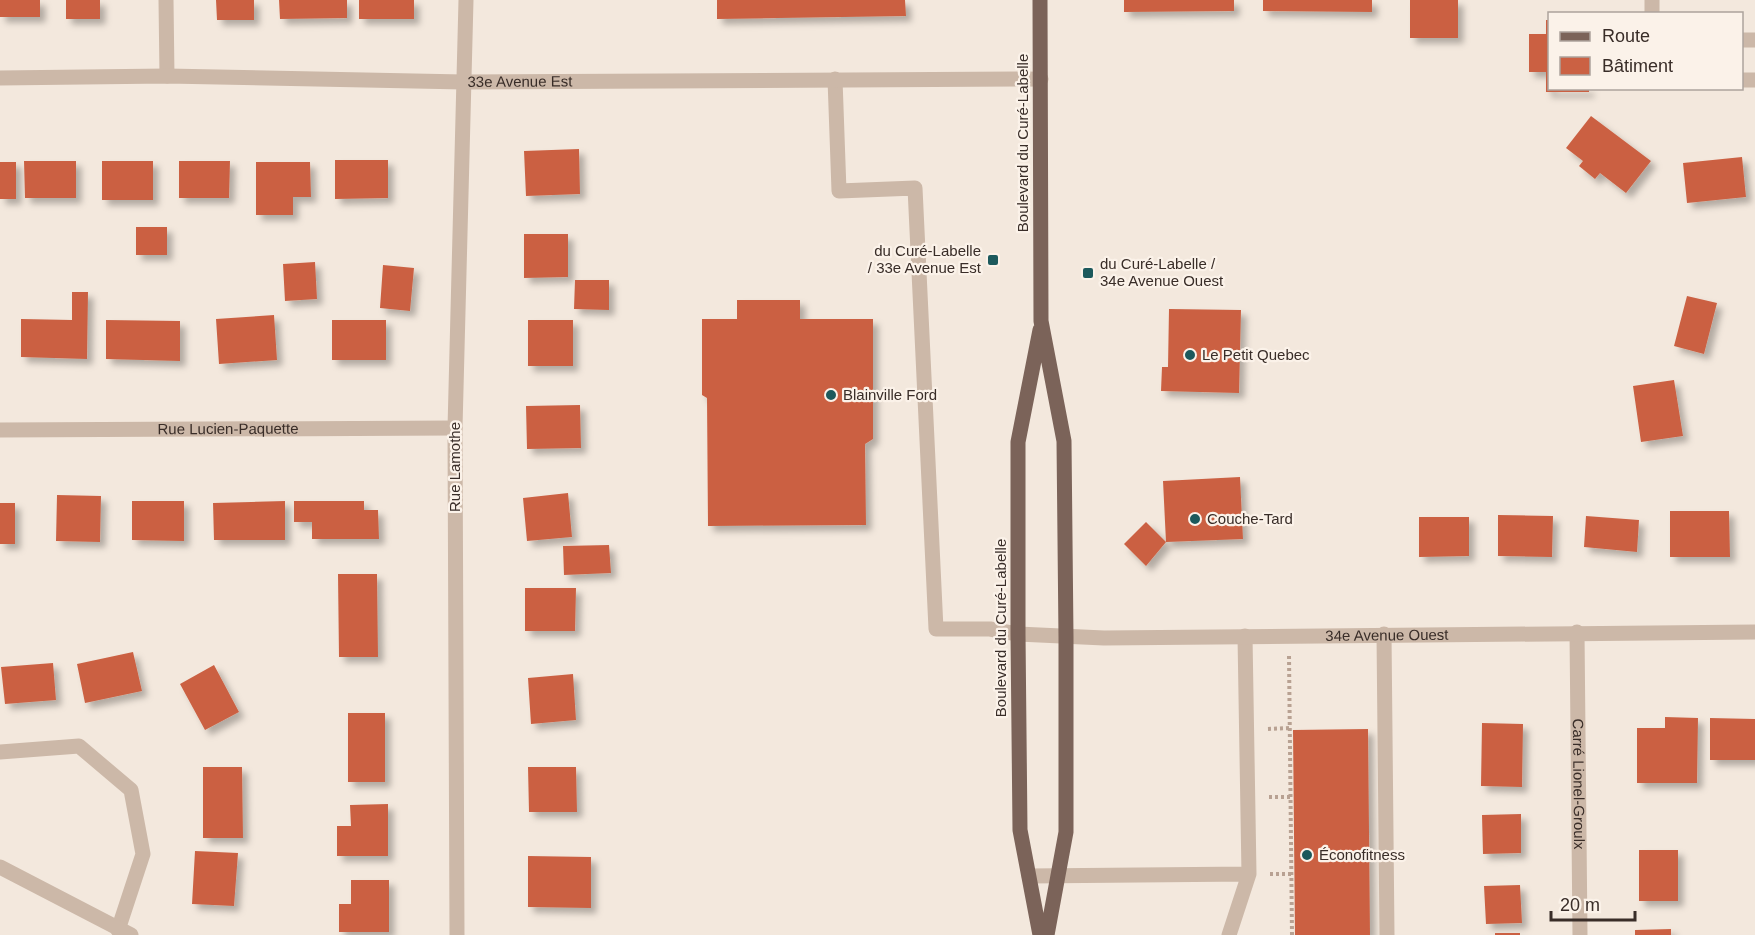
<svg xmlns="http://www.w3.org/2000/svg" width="1755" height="935" font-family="Helvetica,sans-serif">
	<defs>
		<filter id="shadow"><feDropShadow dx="5.5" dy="5.5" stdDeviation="3" flood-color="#0004"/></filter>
	</defs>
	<rect width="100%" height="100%" fill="#f3e8dd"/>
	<path fill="#cb6143" filter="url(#shadow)" d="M 0,0 L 40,0 L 40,17 L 0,17 Z
		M 66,0 L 100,0 L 100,19 L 66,19 Z
		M 216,0 L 254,0 L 254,20 L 217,20 Z
		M 279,0 L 347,0 L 347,18 L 280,19 Z
		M 359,0 L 414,0 L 414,19 L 359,19 Z
		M 717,0 L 905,0 L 906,16 L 717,19 Z
		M 1124,0 L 1234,0 L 1234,11 L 1124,12 Z
		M 1263,0 L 1372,0 L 1372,12 L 1263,11 Z
		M 1410,0 L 1458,0 L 1458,38 L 1410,38 Z
		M 1546,20 L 1550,20 L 1550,88 L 1589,88 L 1589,92 L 1546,92 L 1546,72 L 1529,72 L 1529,34 L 1546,34 Z
		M 1591,116 L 1651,161 L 1626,193 L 1600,173 L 1595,179 L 1579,166 L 1583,161 L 1566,148 Z
		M 579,149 L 580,194 L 526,196 L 524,151 Z
		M 1742,157 L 1746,197 L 1687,203 L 1683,163 Z
		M 335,160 L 388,160 L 388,198 L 335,199 Z
		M 24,161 L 76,161 L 76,198 L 25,198 Z
		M 102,161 L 153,161 L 153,200 L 102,200 Z
		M 179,161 L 230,161 L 229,198 L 179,198 Z
		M 0,162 L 16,162 L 16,199 L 0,199 Z
		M 256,162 L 310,162 L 311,197 L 293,197 L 293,215 L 256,215 Z
		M 136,227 L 167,227 L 167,255 L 136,255 Z
		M 524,234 L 568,234 L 568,277 L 524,278 Z
		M 315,262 L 317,299 L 285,301 L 283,264 Z
		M 383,265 L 414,268 L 410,311 L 380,308 Z
		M 575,280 L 609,280 L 609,310 L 574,309 Z
		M 72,292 L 88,292 L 87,359 L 21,357 L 21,319 L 72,320 Z
		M 1687,296 L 1717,303 L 1704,354 L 1674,346 Z
		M 737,300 L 800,300 L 800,319 L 873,319 L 873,439 L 865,444 L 866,525 L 708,526 L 707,398 L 702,395 L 702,319 L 737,319 Z
		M 1169,309 L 1241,310 L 1239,393 L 1161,391 L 1162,367 L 1168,367 Z
		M 274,315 L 277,360 L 219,364 L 216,319 Z
		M 106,320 L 180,321 L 180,361 L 106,359 Z
		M 332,320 L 386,320 L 386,360 L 332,360 Z
		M 528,320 L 573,320 L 573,366 L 528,366 Z
		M 1674,380 L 1683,436 L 1641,442 L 1633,386 Z
		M 580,405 L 581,448 L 527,449 L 526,406 Z
		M 1240,477 L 1243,539 L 1166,542 L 1146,566 L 1124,544 L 1146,522 L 1166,542 L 1163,481 Z
		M 568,493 L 572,537 L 527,541 L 523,498 Z
		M 57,495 L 101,496 L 100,542 L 56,541 Z
		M 132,501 L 184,501 L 184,541 L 132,540 Z
		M 285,501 L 285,540 L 214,540 L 213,503 Z
		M 294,501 L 364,501 L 364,510 L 378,510 L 379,539 L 312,539 L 312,522 L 294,522 Z
		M 0,503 L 15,503 L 15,544 L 0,544 Z
		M 1670,511 L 1729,511 L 1730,557 L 1670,557 Z
		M 1498,515 L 1553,516 L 1552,557 L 1498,556 Z
		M 1586,516 L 1639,520 L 1637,552 L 1584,547 Z
		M 1419,517 L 1469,517 L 1469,556 L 1419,557 Z
		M 609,545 L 611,573 L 564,575 L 563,546 Z
		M 338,574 L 377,574 L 378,657 L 339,657 Z
		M 525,588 L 576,588 L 575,631 L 525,631 Z
		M 133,652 L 142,691 L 85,703 L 77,664 Z
		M 53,663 L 56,700 L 5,704 L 1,667 Z
		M 214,665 L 239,712 L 205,730 L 180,684 Z
		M 573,674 L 576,720 L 531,724 L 528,678 Z
		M 348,713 L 385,713 L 385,782 L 348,782 Z
		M 1665,717 L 1698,718 L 1697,783 L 1637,783 L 1637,728 L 1665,728 Z
		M 1710,718 L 1755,719 L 1755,760 L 1710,760 Z
		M 1482,723 L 1523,724 L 1522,787 L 1481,786 Z
		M 1368,729 L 1370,935 L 1295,935 L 1293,730 Z
		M 203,767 L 242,767 L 243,838 L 203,838 Z
		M 528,767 L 576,767 L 577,812 L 529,812 Z
		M 388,804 L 388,856 L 337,856 L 337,826 L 351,826 L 350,805 Z
		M 1521,814 L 1521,853 L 1483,854 L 1482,815 Z
		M 1639,850 L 1678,850 L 1678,901 L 1639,901 Z
		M 195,851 L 238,853 L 234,906 L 192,904 Z
		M 528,856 L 591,857 L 591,908 L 528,907 Z
		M 351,880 L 389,880 L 389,932 L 339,932 L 339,904 L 351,904 Z
		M 1520,885 L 1522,923 L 1486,924 L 1484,886 Z
		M 1671,929 L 1671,935 L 1635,935 L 1635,930 Z
		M 1495,933 L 1520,933 L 1520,935 L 1495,935 Z"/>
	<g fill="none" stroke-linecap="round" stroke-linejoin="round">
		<path stroke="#b8a192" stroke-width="4" stroke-dasharray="3 3" stroke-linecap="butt" d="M 1289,656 L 1292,935
			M 1268,729 L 1290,728
			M 1269,797 L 1290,797
			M 1270,874 L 1291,874"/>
		<path stroke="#ccb8a8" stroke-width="15" d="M 835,79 L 839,191 L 915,188 L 936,629 L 990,629 L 1018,634
			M 1384,634 L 1387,935
			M 1029,876 L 1249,874
			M 1229,935 L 1249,874 L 1245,636"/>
		<g stroke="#ccb8a8" stroke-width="15">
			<path d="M 166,0 L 167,76"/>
			<path d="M 1652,0 L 1652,14"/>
			<path d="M 1742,40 L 1755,40"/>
			<path id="s1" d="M 0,78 L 167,76 L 464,82 L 1041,79"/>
			<path d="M 1742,80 L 1755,80"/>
			<path id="s2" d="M 0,430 L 455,428"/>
			<path id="s3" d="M 1577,632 L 1580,935"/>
			<path id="s4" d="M 1018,634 L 1104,638 L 1755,632"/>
			<path d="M 0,752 L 79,746 L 131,790 L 143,854 L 118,930"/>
			<path d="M 0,867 L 131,935"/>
			<path d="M 457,935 L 455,428 L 466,0"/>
		</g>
		<path stroke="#7b6359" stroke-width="15" d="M 1040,0 L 1041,321 L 1064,441 L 1066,637 L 1066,832 L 1047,935
			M 1040,330 L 1018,442 L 1018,634 L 1020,830 L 1040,935"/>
	</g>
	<g fill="#1c595c" stroke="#fbf2e9" stroke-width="2">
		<rect x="987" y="254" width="12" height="12" rx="3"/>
		<rect x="1082" y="267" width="12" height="12" rx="3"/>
		<circle cx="1190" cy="355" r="6"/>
		<circle cx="831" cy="395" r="6"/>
		<circle cx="1195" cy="519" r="6"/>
		<circle cx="1307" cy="855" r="6"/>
	</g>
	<g text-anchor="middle" stroke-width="4.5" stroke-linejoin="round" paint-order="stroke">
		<g font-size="15" fill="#392d28" stroke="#fbf2e9">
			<text dy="5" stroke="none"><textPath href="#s1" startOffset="520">33e Avenue Est</textPath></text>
			<text transform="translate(1023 143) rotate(-90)" y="5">Boulevard du Curé-Labelle</text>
			<text dy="5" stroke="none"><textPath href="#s2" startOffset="228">Rue Lucien-Paquette</textPath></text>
			<text transform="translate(455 467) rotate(-90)" y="5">Rue Lamothe</text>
			<text transform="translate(1001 628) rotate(-90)" y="5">Boulevard du Curé-Labelle</text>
			<text dy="5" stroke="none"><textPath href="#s4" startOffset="369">34e Avenue Ouest</textPath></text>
			<text dy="5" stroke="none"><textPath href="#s3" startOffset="152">Carré Lionel-Groulx</textPath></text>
		</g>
		<g font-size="15" fill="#392d28" stroke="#fbf2e9" text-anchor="start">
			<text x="981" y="256" text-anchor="end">du Curé-Labelle<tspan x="981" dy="17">/ 33e Avenue Est</tspan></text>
			<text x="1100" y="269">du Curé-Labelle /<tspan x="1100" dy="17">34e Avenue Ouest</tspan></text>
			<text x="1202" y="360">Le Petit Quebec</text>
			<text x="843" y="400">Blainville Ford</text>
			<text x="1207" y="524">Couche-Tard</text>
			<text x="1319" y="860">Éconofitness</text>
		</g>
	</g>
	<rect x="1548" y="12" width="195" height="78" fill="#fbf2e9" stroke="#ada39c" stroke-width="1.5"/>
	<rect x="1560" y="32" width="30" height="9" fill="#7b6359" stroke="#ada39c" stroke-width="1.5"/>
	<text x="1602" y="42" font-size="18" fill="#392d28">Route</text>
	<rect x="1560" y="57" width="30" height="18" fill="#cb6143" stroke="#ada39c" stroke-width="1.5"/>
	<text x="1602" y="72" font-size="18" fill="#392d28">Bâtiment</text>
	<path d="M1551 911v9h84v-9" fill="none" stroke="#392d28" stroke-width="3"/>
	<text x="1560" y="911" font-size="18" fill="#392d28" stroke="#fbf2e9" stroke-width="4.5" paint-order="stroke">20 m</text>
</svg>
